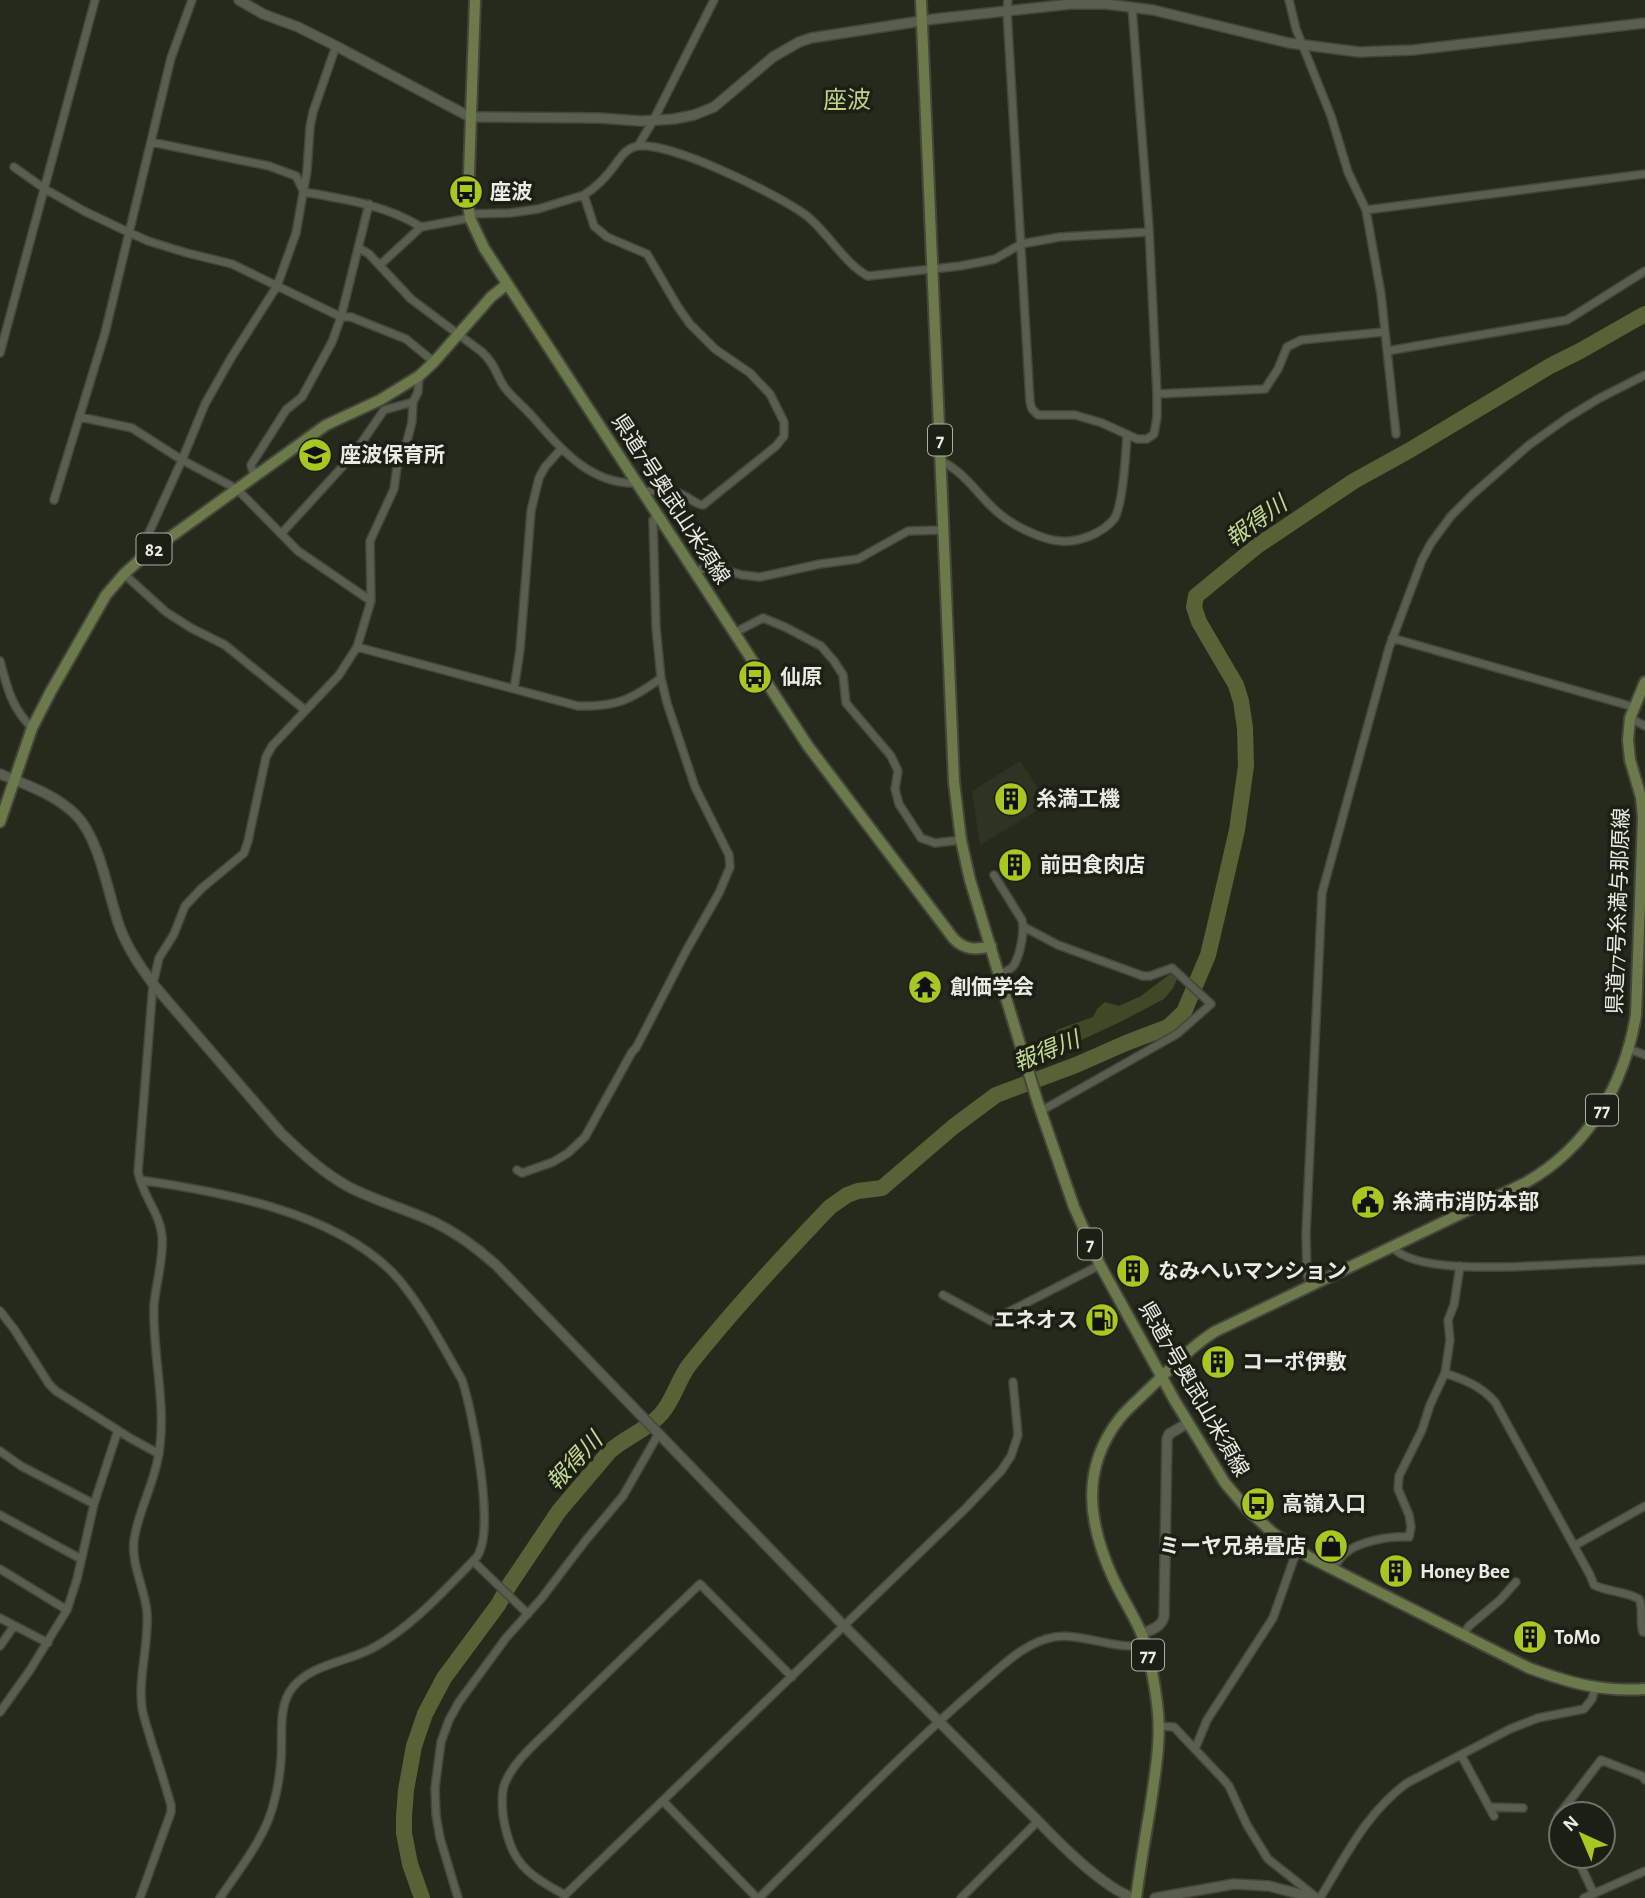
<svg xmlns="http://www.w3.org/2000/svg" width="1645" height="1898" font-family="'Alegreya Sans','Noto Sans JP',sans-serif">
	<rect width="100%" height="100%" fill="#262a1d"/>
	<path fill="#2f3422" d="M 1020,761 L 1044,797 L 1036,811 L 980,845 L 972,791 Z"/>
	<path fill="#404927" d="M 1170,974 L 1178,977 L 1173,988 L 1164,999 L 1120,1022 L 1041,1059 L 1039,1043 L 1059,1029 L 1093,1017 L 1097,1009 L 1105,1002 L 1119,1006 L 1141,996 Z"/>
	<g fill="none" stroke-linecap="round" stroke-linejoin="round">
		<path stroke="#576336" stroke-width="16" d="M 422,1898 L 410,1864 L 404,1833 L 404,1816 L 406,1790 L 414,1746 L 425,1714 L 444,1678 L 498,1605 L 510,1584 L 559,1511 L 609,1452 C 625,1437 646,1431 661,1414 C 674,1400 678,1379 690,1364 C 734,1309 782,1257 830,1207 L 847,1195 L 858,1191 L 882,1188 L 953,1127 L 996,1095 L 1076,1065 L 1126,1043 L 1168,1027 L 1184,1012 L 1208,955 L 1217,917 L 1237,830 L 1246,766 L 1245,728 L 1241,701 L 1236,685 L 1199,622 L 1194,607 L 1196,596 L 1257,546 L 1354,481 L 1410,450 L 1550,366 L 1580,351 L 1645,314"/>
		<g stroke="#44463c" stroke-width="10">
			<path id="minor" d="M 1008,0 L 1007,11 L 1030,402 L 1032,409 L 1038,415 L 1075,415 L 1102,423 L 1137,439 L 1147,439 L 1154,434 L 1157,417 L 1157,394 L 1149,228 L 1132,7
				M 1289,0 L 1296,29 L 1331,116 L 1348,172 L 1366,210 L 1381,294 L 1396,434
				M 151,142 L 269,166 L 296,176 L 304,192
				M 638,146 L 653,121 L 714,0
				M 14,167 L 45,189 L 84,211 L 128,232 L 148,241 L 187,253 L 232,264 L 341,317 L 351,317 L 406,339 L 434,362
				M 304,192 C 344,199 386,205 421,227
				M 584,195 L 594,226 L 607,237 L 647,254 L 678,307 L 690,324 L 715,349 L 750,373 L 770,394 L 784,422 L 784,436 L 776,446 L 703,505 C 694,504 691,498 683,495 C 670,488 657,489 644,492
				M 1366,210 L 1645,174
				M 470,214 L 510,213 L 538,209 L 584,195 C 595,188 607,176 615,165 C 620,158 625,150 634,147 C 663,137 781,196 807,216 C 827,232 846,265 868,276 L 960,266 L 981,262 L 995,259 L 1021,244 L 1060,237 L 1149,232
				M 359,248 L 369,254 L 411,299 L 482,352 C 496,365 496,375 505,388 C 513,398 523,406 532,416 C 560,448 590,485 637,483
				M 380,265 L 421,227 L 470,218
				M 1387,351 L 1567,320 L 1645,271
				M 0,353 L 95,0
				M 1157,394 L 1265,389 L 1278,369 L 1287,347 L 1301,340 L 1384,332
				M 80,417 L 132,428 L 182,460 L 237,489 L 298,551 L 371,601
				M 941,461 C 968,474 979,498 1001,515 C 1014,526 1043,540 1060,541 C 1078,543 1103,533 1114,519 C 1123,506 1126,452 1127,434
				M 254,476 L 251,465 L 286,410 L 302,397 L 332,342 L 341,317 L 369,204
				M 54,500 L 105,333 L 171,58 L 192,0
				M 281,534 L 353,455 L 384,410 L 413,402
				M 144,556 L 142,548 L 182,460 L 205,404 L 231,358 L 277,286 L 296,233 L 307,171 L 310,127 L 313,112 L 336,46
				M 694,571 L 708,568 L 725,570 L 742,575 L 760,577 L 820,564 L 858,559 L 908,531 L 944,530
				M 124,574 L 166,612 L 191,628 L 225,645 L 305,710
				M 734,633 L 763,618 L 785,627 L 821,646 L 834,661 L 843,675 L 846,703 L 891,756 L 898,771 L 895,789 L 899,804 L 921,838 L 935,843 L 961,840
				M 1392,638 L 1634,707
				M 357,647 L 578,706 C 616,707 631,700 661,678
				M 0,661 C 7,688 12,708 32,728
				M 514,689 L 520,650 L 531,511 L 539,478 L 545,467 L 561,449
				M 1630,718 L 1645,726
				M 994,875 L 1022,920 C 1025,931 1020,955 1014,965 C 1011,970 1004,972 999,974
				M 1024,927 L 1058,945 L 1143,976 L 1150,976 L 1172,968 L 1211,1004 L 1177,1034 L 1041,1111
				M 1629,1049 L 1645,1055
				M 517,1170 L 522,1173 L 553,1162 L 568,1153 L 585,1137 L 632,1052 L 636,1048 L 686,951 L 719,893 L 730,867 L 729,855 L 695,787 L 667,703 L 661,678 L 656,627 L 653,520 L 658,516
				M 140,1180 C 222,1192 331,1211 392,1272 C 419,1300 443,1347 462,1380 C 473,1413 494,1523 479,1553 C 478,1556 475,1559 473,1561 C 442,1593 411,1627 373,1648 C 347,1662 312,1664 293,1687 C 277,1706 283,1737 281,1760 C 280,1773 278,1788 274,1802 C 266,1837 240,1868 220,1898
				M 1392,1247 C 1417,1275 1518,1266 1554,1265 C 1584,1263 1615,1262 1645,1260
				M 1311,1285 L 1307,1275 L 1306,1233 L 1322,893 L 1389,648 L 1422,560 L 1431,543 L 1451,516 L 1473,494 L 1529,445 L 1567,418 L 1598,399 L 1645,375
				M 943,1295 L 991,1321 L 1100,1265
				M 0,1311 L 14,1329 L 49,1384 L 56,1391 L 130,1438 L 159,1454
				M 1445,1373 C 1465,1380 1481,1386 1495,1402 L 1590,1575 L 1594,1585 C 1608,1592 1625,1591 1639,1599 C 1644,1609 1639,1621 1643,1632 L 1645,1632
				M 0,1451 L 21,1466 L 94,1504
				M 0,1515 L 81,1559
				M 1574,1546 L 1645,1506
				M 473,1561 L 528,1614
				M 0,1569 L 67,1610
				M 1332,1570 C 1336,1565 1339,1559 1343,1555 C 1357,1541 1390,1536 1409,1537 L 1411,1527 L 1409,1515 L 1398,1489 L 1399,1476 L 1422,1430 L 1430,1405 L 1445,1373 L 1450,1340 L 1448,1320 L 1454,1305 L 1460,1266
				M 0,1618 L 48,1643
				M 1463,1635 L 1469,1626 L 1500,1600 L 1516,1582
				M 0,1646 L 14,1626
				M 792,1677 L 700,1584 C 652,1630 604,1675 557,1722 C 540,1740 515,1759 505,1783 C 501,1792 502,1805 503,1815 C 510,1862 525,1873 565,1895 L 966,1508 L 1001,1471 L 1011,1456 L 1018,1435 L 1013,1382
				M 0,1712 L 30,1670 L 67,1610 L 77,1579 L 94,1504 L 118,1430
				M 1158,1726 L 1174,1727 L 1224,1780 L 1229,1786 L 1247,1825 L 1268,1859 L 1316,1897
				M 1195,1749 L 1207,1720 L 1273,1618 L 1297,1550
				M 1461,1755 L 1494,1816
				M 663,1801 L 757,1898
				M 1489,1807 L 1523,1808
				M 1561,1823 L 1558,1816 L 1601,1760 L 1642,1776 L 1645,1780
				M 1576,1856 L 1594,1894
				M 140,1898 L 171,1812 L 171,1805 C 165,1785 159,1764 152,1744 C 149,1732 144,1720 142,1708 C 138,1676 149,1645 147,1613 C 145,1588 131,1566 134,1540 C 138,1512 153,1486 158,1458 C 168,1407 152,1356 154,1305 C 156,1282 164,1259 162,1236 C 160,1213 142,1195 138,1172 L 153,984 L 159,958 L 174,934 L 185,906 L 202,888 L 237,859 L 244,853 L 248,841 L 266,757 L 272,746 L 339,675 L 357,647 L 371,601 L 370,541 L 394,489 L 398,460 L 407,441 L 412,422 L 413,402 L 418,392 L 419,376
				M 458,1898 L 440,1838 L 436,1815 L 435,1788 L 441,1742 L 449,1720 L 459,1702 L 506,1638 L 541,1599 L 586,1540 L 623,1496 L 659,1433
				M 759,1898 C 830,1828 899,1756 973,1691 C 996,1672 1017,1648 1046,1639 C 1078,1629 1111,1651 1145,1645
				M 961,1898 L 1038,1821
				M 1320,1898 C 1345,1857 1367,1812 1407,1783 L 1510,1729 L 1538,1718 L 1584,1709 L 1592,1699 L 1595,1688
				M 1584,1898 L 1645,1871"/>
		</g>
		<g stroke="#44463c" stroke-width="12">
			<path id="tertiary" d="M 239,0 L 263,14 L 298,27 L 336,46 L 470,117 L 482,117 L 599,118 L 641,121 L 674,119 L 694,115 L 714,107 L 773,57 L 799,42 L 811,38 L 934,19 L 1071,4 L 1106,4 L 1153,10 L 1289,43 L 1359,52 L 1413,50 L 1645,23
				M 0,774 C 27,785 54,794 75,814 C 100,838 108,895 120,928 C 128,949 140,966 153,984 L 281,1133 C 302,1153 323,1173 349,1187 C 376,1201 406,1209 434,1222 C 457,1233 477,1248 496,1265 L 844,1626 L 1038,1821 C 1060,1844 1105,1889 1134,1898
				M 1141,1634 C 1151,1630 1162,1627 1164,1616 L 1167,1439 L 1169,1434 L 1188,1423
				M 1155,1898 L 1234,1884 L 1269,1886 L 1315,1898"/>
		</g>
		<g stroke="#44463c" stroke-width="14">
			<path id="primary" d="M 475,0 L 468,203 L 470,218 L 484,248 L 808,746 L 954,939 C 965,950 976,950 991,946
				M 921,0 L 954,782 L 961,840 L 970,880 L 1038,1103 L 1074,1207 L 1100,1265 L 1175,1401 L 1225,1483 L 1248,1510 L 1273,1533 L 1309,1557 L 1529,1668 C 1570,1683 1601,1692 1645,1689
				M 0,822 L 32,728 L 51,691 L 106,595 L 124,574 L 144,556 L 326,425 L 380,400 L 419,376 L 434,362 L 491,297 L 506,285
				M 1136,1898 C 1140,1868 1145,1838 1150,1809 C 1155,1774 1162,1738 1157,1703 C 1154,1680 1150,1657 1142,1635 C 1134,1615 1122,1598 1113,1578 C 1088,1523 1080,1469 1120,1418 C 1129,1407 1140,1398 1150,1388 C 1171,1368 1190,1348 1214,1332 L 1525,1183 C 1589,1147 1624,1085 1636,1015 L 1643,817 L 1641,797 L 1630,760 L 1628,740 L 1630,718 L 1645,682"/>
		</g>
		<use href="#minor" stroke="#595e50" stroke-width="7"/>
		<use href="#tertiary" stroke="#595e50" stroke-width="9"/>
		<use href="#primary" stroke="#6c794a" stroke-width="10"/>
	</g>
	<defs>
		<g id="bus-disc" transform="scale(1.75)"><circle r="9.5" fill="#a6c821" stroke="#1c2014"/><path d="M-5-6H5V4H4V6H2V4H-2V6H-4V4H-5ZM-3.5-4V0h7V-4ZM-3.5 1.2v1.5H-2V1.2ZM2 1.2v1.5H3.5V1.2Z" fill="#111"/></g>
		<g id="school-disc" transform="scale(1.75)"><circle r="9.5" fill="#a6c821" stroke="#1c2014"/><path d="M0-5L7-2L0 1L-7-2ZM-4 1L0 2.5L4 1V4Q0 6-4 4Z" fill="#111"/></g>
		<g id="building-disc" transform="scale(1.75)"><circle r="9.5" fill="#a6c821" stroke="#1c2014"/><path d="M-4-6H4V6H1V3H-1V6H-4ZM-2.5-4.3h1.7v1.8h-1.7ZM.8-4.3h1.7v1.8H.8ZM-2.5-1h1.7V.8h-1.7ZM.8-1h1.7V.8H.8Z" fill="#111"/></g>
		<g id="temple-disc" transform="scale(1.75)"><circle r="9.5" fill="#a6c821" stroke="#1c2014"/><path d="M0-6L5-2H3V0L6.5 2.5H4V6H1.5V3h-3V6H-4V2.5H-6.5L-3 0V-2H-5Z" fill="#111"/></g>
		<g id="civic-disc" transform="scale(1.75)"><circle r="9.5" fill="#a6c821" stroke="#1c2014"/><path d="M-.6-6.5H3V-4.5H.6V-3L4-1V1h2V6H-6V1h2V-1L-.6-3ZM-1.2 2.5V6h2.4V2.5Z" fill="#111"/></g>
		<g id="fuel-disc" transform="scale(1.75)"><circle r="9.5" fill="#a6c821" stroke="#1c2014"/><path d="M-5.5-6h7V0h2V4h1.3V-2.5L3-4.5l.8-.8L6-3V5H2.5V1h-1V6h-7ZM-4.2-4.7v3.2H.2V-4.7Z" fill="#111"/></g>
		<g id="shop-disc" transform="scale(1.75)"><circle r="9.5" fill="#a6c821" stroke="#1c2014"/><path d="M-5-2.5h2.3a2.7 3.5 0 0 1 5.4 0H5L5.5 6h-11ZM-1.5-2.5h3a1.5 2.3 0 0 0-3 0Z" fill="#111"/></g>
	</defs>
	<g fill-rule="evenodd">
		<use href="#bus-disc" x="466" y="192"/>
		<use href="#school-disc" x="315" y="455"/>
		<use href="#bus-disc" x="755" y="677"/>
		<use href="#building-disc" x="1011" y="799"/>
		<use href="#building-disc" x="1015" y="865"/>
		<use href="#temple-disc" x="925" y="987"/>
		<use href="#civic-disc" x="1368" y="1202"/>
		<use href="#building-disc" x="1133" y="1271"/>
		<use href="#fuel-disc" x="1102" y="1320"/>
		<use href="#building-disc" x="1218" y="1362"/>
		<use href="#bus-disc" x="1258" y="1504"/>
		<use href="#shop-disc" x="1331" y="1546"/>
		<use href="#building-disc" x="1396" y="1571"/>
		<use href="#building-disc" x="1530" y="1637"/>
	</g>
	<g text-anchor="middle" stroke-width="7" stroke-linejoin="round" paint-order="stroke">
		<g fill="#1c2014" stroke="#acafa6" stroke-width="2">
			<rect x="928" y="424.5" width="24" height="31" rx="5"/>
			<rect x="136.5" y="533.5" width="35" height="31" rx="5"/>
			<rect x="1586" y="1094.5" width="32" height="31" rx="5"/>
			<rect x="1078" y="1228.5" width="24" height="31" rx="5"/>
			<rect x="1132" y="1639.5" width="32" height="31" rx="5"/>
		</g>
		<g font-size="19" font-weight="bold" fill="#eaece4">
			<text x="940" y="447">7</text>
			<text x="154" y="556">82</text>
			<text x="1602" y="1117">77</text>
			<text x="1090" y="1251">7</text>
			<text x="1148" y="1662">77</text>
		</g>
		<g font-size="21" font-weight="bold" fill="#eaece4" stroke="#1c2014" text-anchor="start">
			<text x="490" y="199">座波</text>
			<text x="340" y="462">座波保育所</text>
			<text x="780" y="684">仙原</text>
			<text x="1036" y="806">糸満工機</text>
			<text x="1040" y="872">前田食肉店</text>
			<text x="950" y="994">創価学会</text>
			<text x="1392" y="1209">糸満市消防本部</text>
			<text x="1158" y="1278">なみへいマンション</text>
			<text x="1078" y="1327" text-anchor="end">エネオス</text>
			<text x="1242" y="1369">コーポ伊敷</text>
			<text x="1282" y="1511">高嶺入口</text>
			<text x="1306" y="1553" text-anchor="end">ミーヤ兄弟畳店</text>
			<text x="1420" y="1578">Honey Bee</text>
			<text x="1554" y="1644">ToMo</text>
		</g>
		<g font-size="21" fill="#eaece4" stroke="#1c2014">
			<text transform="translate(671 499) rotate(57)" y="7">県道7号奥武山米須線</text>
			<text transform="translate(1618 911) rotate(-88)" y="7">県道77号糸満与那原線</text>
			<text transform="translate(1194 1389) rotate(60)" y="7">県道7号奥武山米須線</text>
		</g>
		<g font-size="23" font-style="italic" fill="#c5da91" stroke="#1c2014">
			<text transform="translate(1256 521) rotate(-36)" y="8">報得川</text>
			<text transform="translate(1046 1051) rotate(-22)" y="8">報得川</text>
			<text transform="translate(574 1461) rotate(-47)" y="8">報得川</text>
		</g>
		<g font-size="24" fill="#c0d58a" stroke="#1c2014">
			<text x="847" y="108">座波</text>
		</g>
	</g>
	<g transform="translate(1582 1835) rotate(316)"><circle r="33" fill="#1c2014" stroke="#6e7267" stroke-width="2"/>
	<path d="M0-5L12 26L0 18L-12 26Z" fill="#a6c821"/>
	<text y="-10" font-size="19" font-weight="bold" text-anchor="middle" fill="#eaece4">N</text>
	</g>
</svg>
